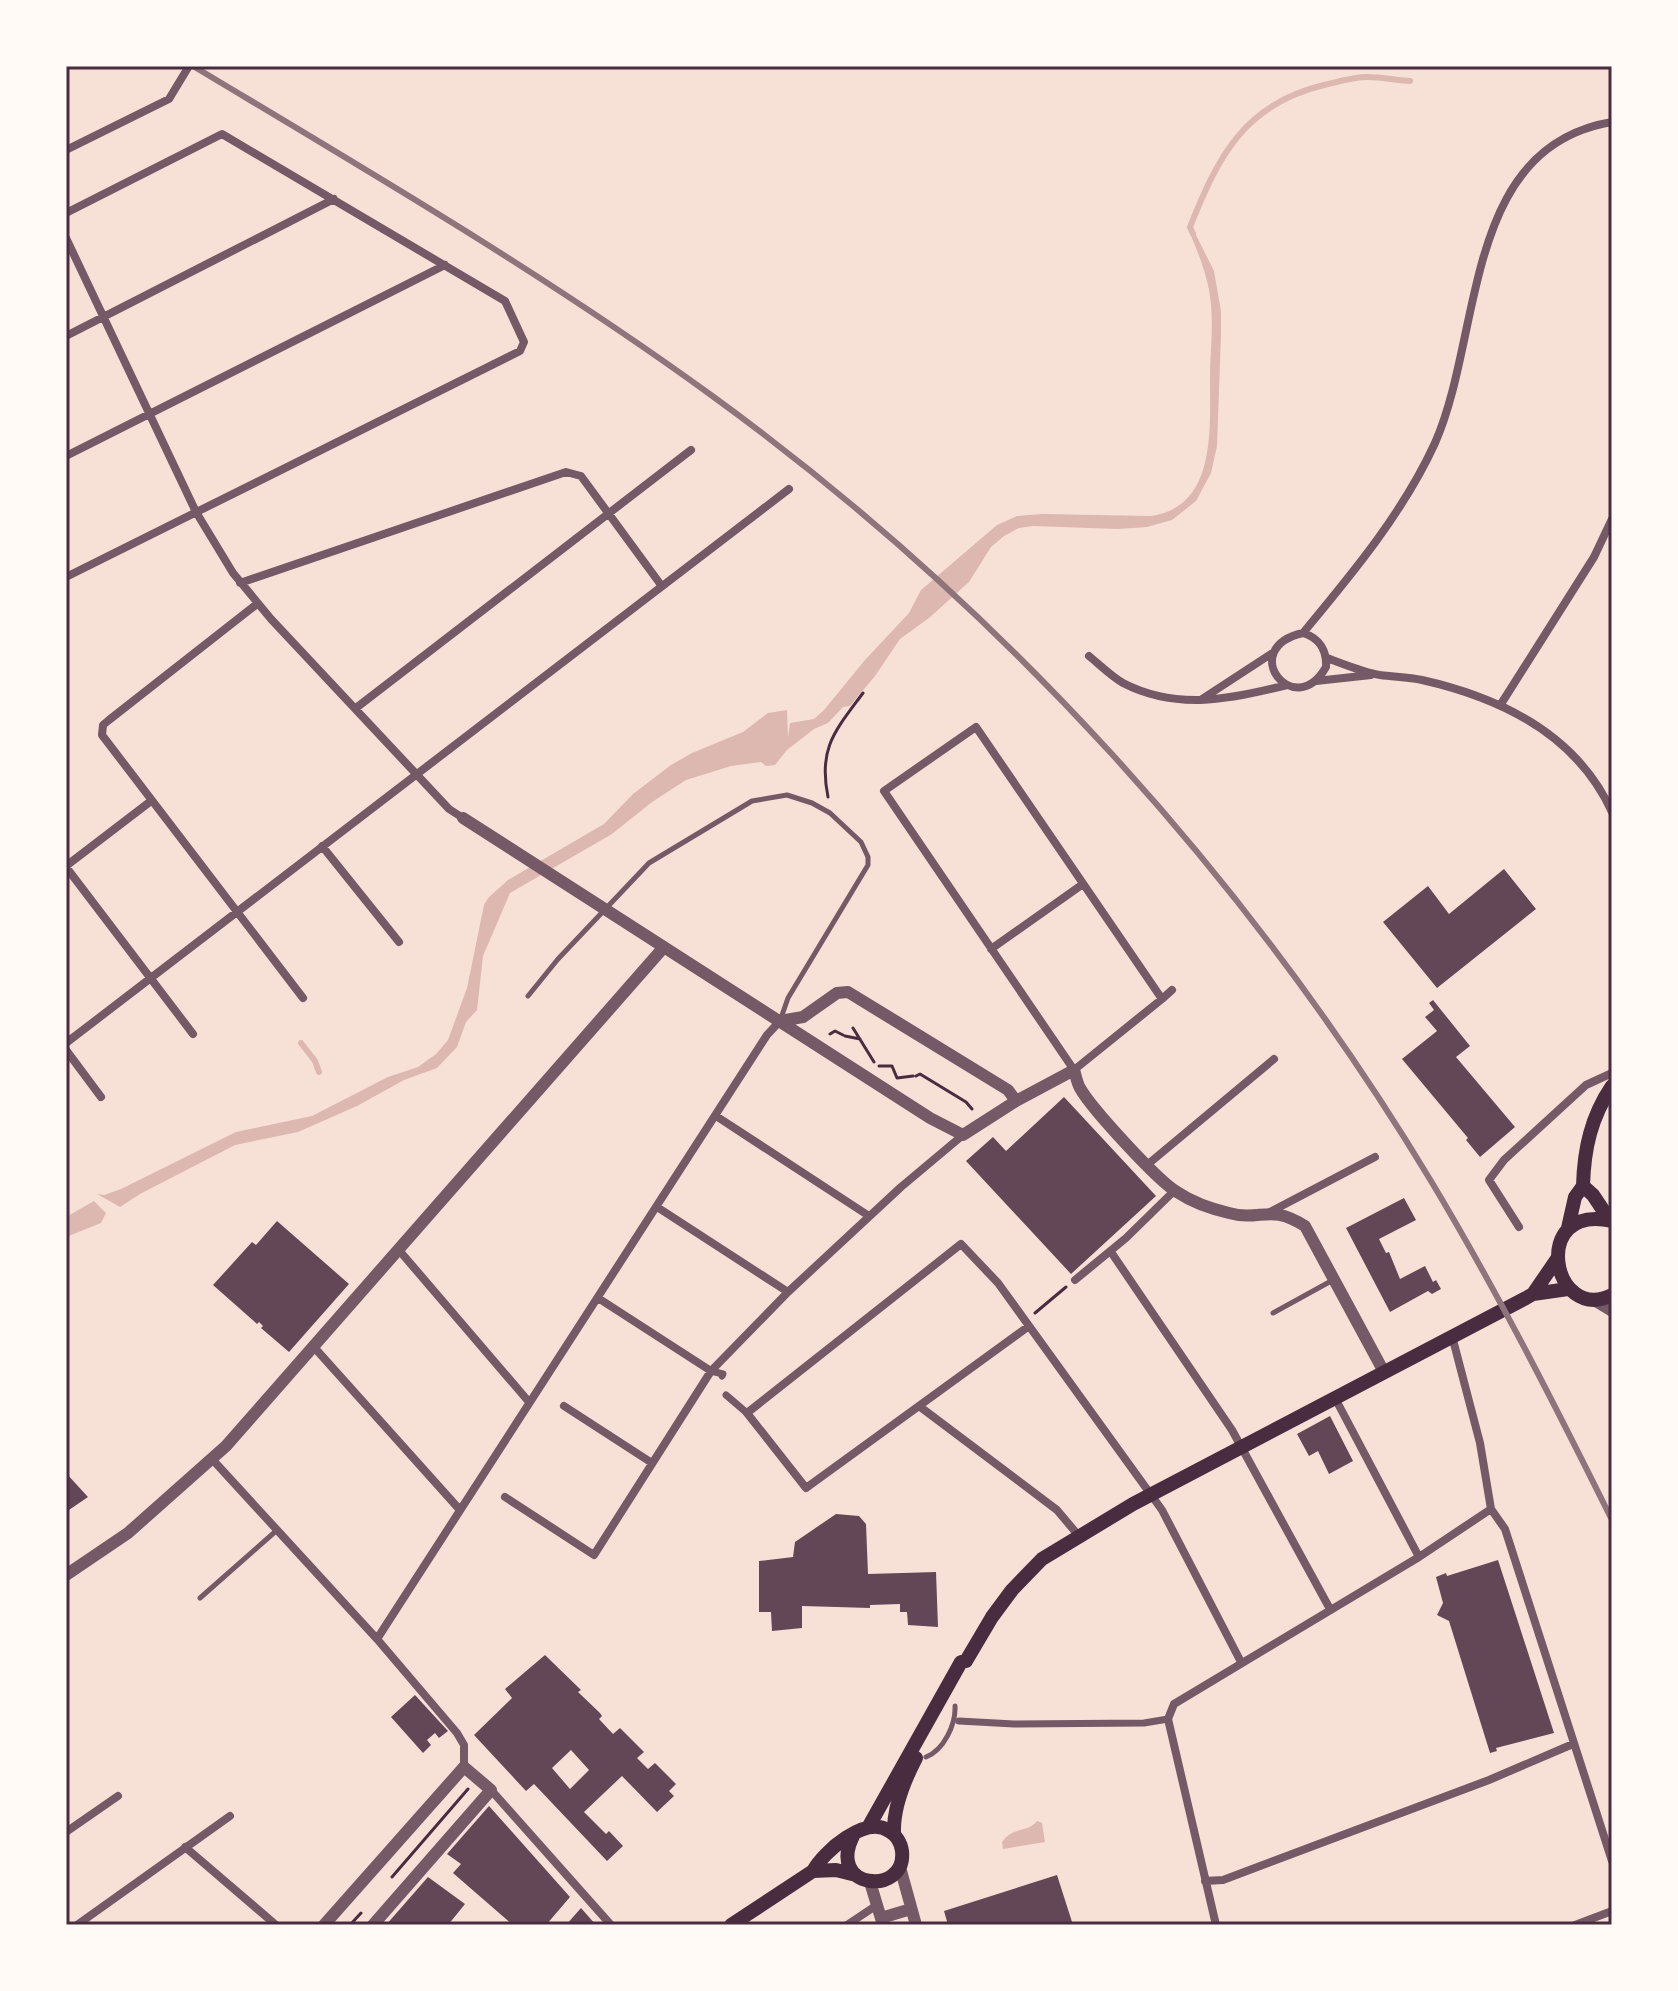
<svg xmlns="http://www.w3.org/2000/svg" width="1678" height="1991" font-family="'Varela Round',sans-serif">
	<rect width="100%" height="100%" fill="#f7e1d7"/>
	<path fill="#dcb8b0" d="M 1192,227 L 1214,271 L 1221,311 L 1221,335 L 1217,446 L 1211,473 L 1196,501 L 1172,520 L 1147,527 L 1118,529 L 1033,526 L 1019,528 L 1004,536 L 991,547 L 969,582 L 929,618 L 900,639 L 875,676 L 850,706 L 843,707 L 828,723 L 814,729 L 787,750 L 775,765 L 766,766 L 761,762 L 731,766 L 686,780 L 652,802 L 612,834 L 510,893 L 483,956 L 477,1010 L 466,1022 L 457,1047 L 437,1068 L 404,1080 L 357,1106 L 298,1132 L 235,1145 L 140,1194 L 120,1207 L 97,1194 L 104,1195 L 121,1189 L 236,1132 L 312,1116 L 388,1077 L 418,1067 L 436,1054 L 448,1040 L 467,988 L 484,905 L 488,898 L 508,880 L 604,824 L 633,794 L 671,765 L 692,753 L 743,732 L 768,713 L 787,710 L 788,737 L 790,723 L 814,719 L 824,710 L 865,660 L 909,613 L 921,590 L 997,525 L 1017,516 L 1042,514 L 1151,516 C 1220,506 1209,421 1210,370 C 1211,343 1214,317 1209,290 C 1205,269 1197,250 1189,231 Z
		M 94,1201 L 106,1213 L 101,1223 L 66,1237 L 66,1217 Z
		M 1037,1821 L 1042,1823 L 1045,1842 L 1003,1849 L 1002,1842 C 1013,1826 1028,1833 1037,1821 Z"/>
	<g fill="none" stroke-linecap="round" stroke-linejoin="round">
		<path stroke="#dcb8b0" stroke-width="6" d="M 1193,234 L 1190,227 C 1218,157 1244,104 1324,85 C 1337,82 1353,77 1367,77 C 1381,77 1396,80 1410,81
			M 301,1043 L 315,1061 L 319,1072"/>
	</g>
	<path fill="#644757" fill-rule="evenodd" d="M 1504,869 L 1536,909 L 1437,988 L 1383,922 L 1428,886 L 1449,914 Z
		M 1433,1000 L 1470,1046 L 1456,1057 L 1515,1127 L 1480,1157 L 1466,1140 L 1468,1138 L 1402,1059 L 1437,1031 L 1425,1017 L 1434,1010 L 1429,1003 Z
		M 1064,1097 L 1156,1196 L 1071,1274 L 966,1161 L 993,1137 L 1006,1151 Z
		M 1404,1198 L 1416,1220 L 1379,1239 L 1386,1253 L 1389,1252 L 1400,1279 L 1425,1266 L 1433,1282 L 1436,1280 L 1441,1289 L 1432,1294 L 1428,1291 L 1390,1312 L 1346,1228 Z
		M 277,1221 L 349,1284 L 289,1352 L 261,1328 L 263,1326 L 259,1322 L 257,1324 L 213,1285 L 252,1242 L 256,1245 Z
		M 1330,1416 L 1353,1461 L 1329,1474 L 1318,1451 L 1309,1456 L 1297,1434 Z
		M 66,1473 L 88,1497 L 66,1512 Z
		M 836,1514 L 859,1516 L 866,1524 L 868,1574 L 936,1572 L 938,1627 L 908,1625 L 907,1612 L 900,1612 L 900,1604 L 870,1605 L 870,1608 L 802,1606 L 802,1628 L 772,1631 L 771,1612 L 759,1612 L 759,1561 L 793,1557 L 795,1542 Z
		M 1498,1560 L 1554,1733 L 1496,1748 L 1497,1751 L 1490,1753 L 1449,1621 L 1437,1615 L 1443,1603 L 1436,1577 L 1446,1573 L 1447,1576 Z
		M 545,1655 L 581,1690 L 578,1692 L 600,1713 L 602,1716 L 599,1719 L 613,1734 L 620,1728 L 644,1752 L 637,1758 L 648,1769 L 655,1763 L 676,1784 L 669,1791 L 674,1796 L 657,1812 L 622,1776 L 584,1812 L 606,1834 L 609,1831 L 623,1846 L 607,1861 L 534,1784 L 526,1791 L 474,1735 L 512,1698 L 505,1689 ZM 571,1750 L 589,1770 L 570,1789 L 552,1768 Z
		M 415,1695 L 448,1731 L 439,1738 L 435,1733 L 427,1740 L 431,1745 L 423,1753 L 391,1717 Z
		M 489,1806 L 570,1897 L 546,1925 L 513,1925 L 453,1873 L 461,1864 L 447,1854 Z
		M 1057,1875 L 1073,1925 L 948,1925 L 944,1911 Z
		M 428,1877 L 465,1904 L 448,1925 L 386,1925 Z
		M 581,1908 L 596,1925 L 566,1925 Z"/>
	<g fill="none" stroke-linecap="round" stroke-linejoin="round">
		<path stroke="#4a2c40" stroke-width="3" d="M 828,797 C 818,748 835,731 863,693
			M 853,1028 L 874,1062
			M 830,1034 L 835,1031 L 843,1035
			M 845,1036 L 860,1039
			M 879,1066 L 892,1066 L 897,1078 L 913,1076
			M 916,1076 L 920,1074 L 966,1102 L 972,1109
			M 1035,1313 L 1066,1287
			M 392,1877 L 468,1789
			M 350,1925 L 361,1913"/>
		<path stroke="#755966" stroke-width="5" d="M 528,996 L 558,959 L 649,863 L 752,801 L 787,795 L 812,803 L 830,813 L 861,842 L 868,857 L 868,865 L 788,998 L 781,1018
			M 1273,1313 L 1333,1280
			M 200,1598 L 276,1531
			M 926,1757 C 944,1750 956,1724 955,1706"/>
		<path stroke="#755966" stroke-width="7" d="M 711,1371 L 723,1374 L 722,1376
			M 726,1395 L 747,1413
			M 959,1721 L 1014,1724 L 1144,1723 L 1168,1719"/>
		<path stroke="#755966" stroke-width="8" d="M 66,150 L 169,99 L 189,66
			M 66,213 L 222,134 L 505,301 L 524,342 L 520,351 L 66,577
			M 66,238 L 196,512 L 233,573 L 271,619 L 449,809 L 463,818
			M 66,336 L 334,199
			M 66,456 L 445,265
			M 240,583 L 566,472 L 581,476 L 661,585
			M 257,604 L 109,720 L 103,725 L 102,735 L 303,998
			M 1303,633 C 1352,574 1403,513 1435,443 C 1483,335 1462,147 1612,122
			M 1303,633 C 1319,638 1327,650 1326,667 C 1294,723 1236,648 1303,633 Z
			M 1089,656 C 1100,665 1111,676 1123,683 C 1177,711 1232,699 1287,685
			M 1327,658 C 1344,664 1362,672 1380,675 C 1394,677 1408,677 1422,680 C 1502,698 1577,735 1612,812
			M 1316,681 L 1371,675
			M 1202,699 L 1274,652
			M 1501,704 L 1594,557 L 1612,519
			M 356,708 L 691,450
			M 322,846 L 399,942
			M 66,866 L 151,801
			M 66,867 L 193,1034
			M 991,949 L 1083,884
			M 1162,999 L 976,727 L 884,791 L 1074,1070 L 1162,999 L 1172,990
			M 66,1043 L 789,489
			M 66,1050 L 101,1097
			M 716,1116 L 869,1216
			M 1147,1165 L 1274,1059
			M 657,1207 L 788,1292
			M 1270,1212 L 1375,1157
			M 1519,1227 L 1489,1180 L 1504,1160 L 1586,1085 L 1612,1073
			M 398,1249 L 529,1402
			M 1111,1252 L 1232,1430 L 1330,1609
			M 1075,1280 L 1126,1238 L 1174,1191
			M 598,1298 L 711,1371
			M 1029,1326 L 806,1488 L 747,1413 L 961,1244 L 998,1283 L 1162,1510 L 1241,1662
			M 1452,1336 L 1480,1443 L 1491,1509 L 1505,1529 L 1612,1861
			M 313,1346 L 460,1510
			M 1335,1398 L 1419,1557
			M 564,1406 L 652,1463
			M 919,1406 L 1057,1510 L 1078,1535
			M 212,1459 L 377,1639 L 457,1733 L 464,1745 L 464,1767
			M 505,1497 L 594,1555 L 711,1371 L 788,1292 L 901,1187 L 963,1135
			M 377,1639 L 767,1035 L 780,1021
			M 491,1790 L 611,1925
			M 66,1832 L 118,1796
			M 185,1847 L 276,1925
			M 1205,1881 L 1223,1880 L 1489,1780 L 1573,1744
			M 77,1925 L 230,1816
			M 847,1925 L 877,1905
			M 1216,1925 L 1168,1719 L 1174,1704 L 1419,1557 L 1491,1509
			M 1575,1925 L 1612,1911"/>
		<path stroke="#755966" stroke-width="12" d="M 463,818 L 930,1118 L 963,1135 L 1016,1101 L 1074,1070 C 1076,1076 1077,1083 1080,1088 C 1091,1108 1158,1181 1177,1192 C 1192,1202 1212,1209 1229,1213 C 1262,1222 1269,1203 1305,1226 L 1384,1372
			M 780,1021 L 803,1017 L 837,993 L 848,992 L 1008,1090 L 1016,1101
			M 1594,1300 L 1612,1311
			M 66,1575 L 128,1533 L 226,1446 L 664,947
			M 900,1867 L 916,1925
			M 870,1882 L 883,1925
			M 881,1918 L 911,1909
			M 324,1925 L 464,1767 L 491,1790 L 373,1925"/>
		<path stroke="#4a2c40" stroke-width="14" d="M 1583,1186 C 1584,1149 1591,1117 1612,1086
			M 1583,1186 L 1593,1195 L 1609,1219
			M 1612,1221 C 1529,1202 1552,1325 1612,1295
			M 1568,1228 L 1575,1197 L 1583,1186
			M 1533,1294 L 1568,1289
			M 966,1661 L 992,1617 L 1012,1590 L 1042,1559 L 1133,1504 L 1526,1298 L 1533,1294 L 1557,1259
			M 869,1826 L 961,1662 L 966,1661
			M 894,1833 C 893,1807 904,1781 916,1758
			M 813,1871 L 836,1870 L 856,1875
			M 731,1925 L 813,1871 C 824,1851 866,1815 889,1831 C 896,1835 901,1843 902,1851 C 907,1897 824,1890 854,1834"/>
		<path stroke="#8f747c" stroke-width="6" d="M 193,66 C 368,171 546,275 711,395 C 999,604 1247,876 1431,1181 C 1497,1291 1555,1405 1612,1520"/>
	</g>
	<rect width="1678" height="1991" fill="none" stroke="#fffaf5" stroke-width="136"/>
	<rect x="68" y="68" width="1542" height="1855" fill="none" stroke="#4a2c40" stroke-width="3"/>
</svg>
